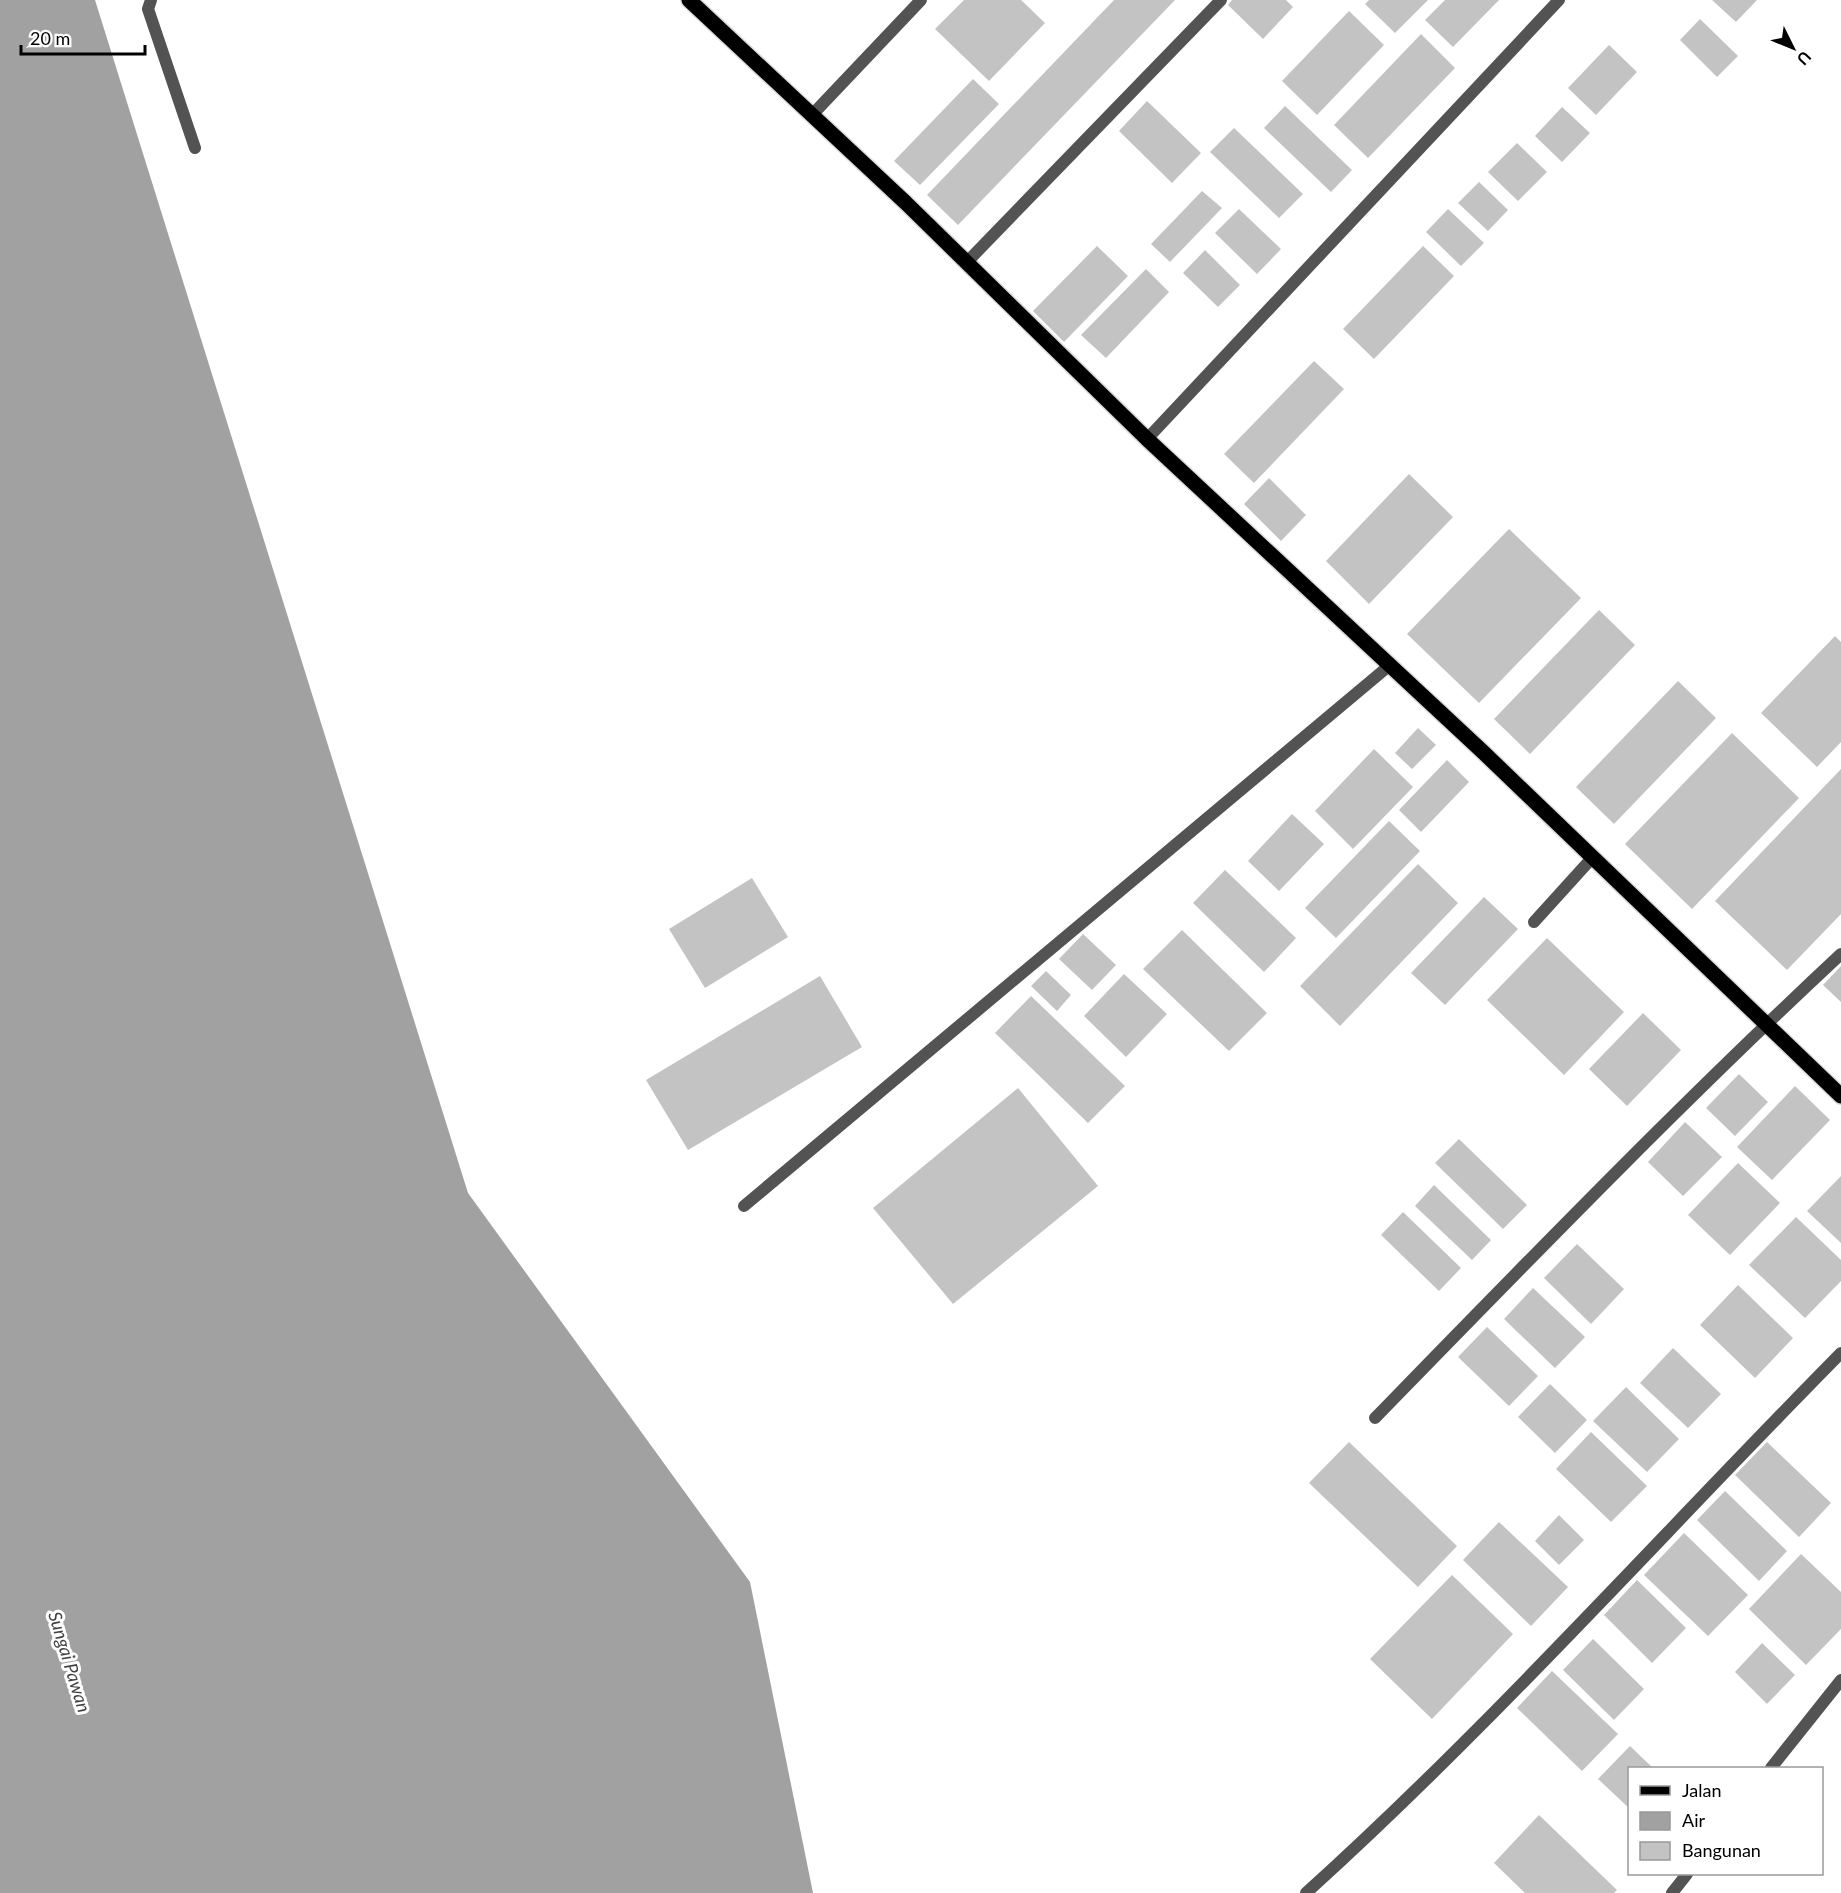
<svg xmlns="http://www.w3.org/2000/svg" width="1841" height="1893" font-family="Lato,sans-serif">
	<rect width="100%" height="100%" fill="#fff"/>
	<path fill="#a1a1a1" d="M 0,0 L 95,0 L 468,1193 L 750,1582 L 813,1893 L 0,1893 Z"/>
	<path fill="#c3c3c3" d="M 964,0 L 1021,0 L 1045,23 L 989,81 L 935,29 Z
		M 1114,0 L 1175,0 L 958,225 L 927,195 Z
		M 1232,0 L 1286,0 L 1293,7 L 1263,39 L 1228,5 Z
		M 1369,0 L 1428,0 L 1395,33 L 1365,4 Z
		M 1445,0 L 1499,0 L 1453,47 L 1425,20 Z
		M 1712,0 L 1757,0 L 1736,22 Z
		M 1349,11 L 1384,45 L 1317,115 L 1282,81 Z
		M 1700,19 L 1738,56 L 1717,77 L 1680,40 Z
		M 1421,34 L 1455,68 L 1368,158 L 1334,125 Z
		M 1609,45 L 1637,72 L 1596,115 L 1568,88 Z
		M 973,79 L 999,104 L 920,185 L 894,161 Z
		M 1147,101 L 1201,153 L 1172,183 L 1119,131 Z
		M 1285,106 L 1352,170 L 1331,192 L 1264,128 Z
		M 1562,107 L 1590,133 L 1562,162 L 1535,136 Z
		M 1234,128 L 1303,194 L 1279,218 L 1210,152 Z
		M 1517,143 L 1547,172 L 1518,201 L 1488,172 Z
		M 1479,182 L 1508,210 L 1488,231 L 1458,203 Z
		M 1202,191 L 1222,208 L 1170,262 L 1151,244 Z
		M 1239,209 L 1281,249 L 1257,274 L 1215,233 Z
		M 1448,209 L 1484,243 L 1461,266 L 1426,232 Z
		M 1097,246 L 1128,276 L 1064,342 L 1033,311 Z
		M 1423,246 L 1454,276 L 1374,359 L 1343,329 Z
		M 1205,250 L 1240,285 L 1218,307 L 1183,273 Z
		M 1146,269 L 1169,292 L 1106,358 L 1081,335 Z
		M 1314,361 L 1344,389 L 1254,483 L 1224,454 Z
		M 1409,474 L 1453,517 L 1369,604 L 1326,561 Z
		M 1269,478 L 1306,515 L 1281,541 L 1244,504 Z
		M 1509,529 L 1581,598 L 1479,703 L 1407,634 Z
		M 1599,610 L 1635,645 L 1530,754 L 1494,719 Z
		M 1835,636 L 1841,642 L 1841,742 L 1817,767 L 1761,713 Z
		M 1678,681 L 1716,718 L 1614,824 L 1576,787 Z
		M 1418,728 L 1436,745 L 1412,769 L 1395,753 Z
		M 1732,733 L 1799,798 L 1692,909 L 1625,844 Z
		M 1374,749 L 1413,787 L 1353,849 L 1315,811 Z
		M 1447,760 L 1469,782 L 1421,832 L 1399,810 Z
		M 1841,769 L 1841,914 L 1787,970 L 1715,901 Z
		M 1292,814 L 1324,844 L 1279,891 L 1248,861 Z
		M 1389,821 L 1420,851 L 1336,938 L 1305,908 Z
		M 1418,864 L 1458,903 L 1340,1026 L 1300,986 Z
		M 1225,870 L 1296,938 L 1264,972 L 1193,903 Z
		M 752,878 L 788,937 L 705,988 L 669,929 Z
		M 1484,897 L 1518,929 L 1445,1005 L 1411,973 Z
		M 1182,930 L 1267,1013 L 1229,1051 L 1143,969 Z
		M 1083,934 L 1116,965 L 1092,990 L 1059,959 Z
		M 1547,938 L 1624,1012 L 1564,1075 L 1487,1000 Z
		M 1841,966 L 1841,1002 L 1823,985 Z
		M 1046,971 L 1071,995 L 1057,1011 L 1031,986 Z
		M 1124,974 L 1167,1014 L 1126,1057 L 1084,1016 Z
		M 820,976 L 862,1047 L 688,1150 L 646,1080 Z
		M 1031,996 L 1125,1086 L 1088,1123 L 995,1033 Z
		M 1643,1013 L 1681,1050 L 1627,1106 L 1589,1069 Z
		M 1739,1074 L 1768,1102 L 1735,1136 L 1706,1108 Z
		M 1795,1086 L 1830,1120 L 1772,1180 L 1737,1147 Z
		M 1018,1088 L 1098,1186 L 953,1304 L 873,1208 Z
		M 1685,1122 L 1722,1157 L 1683,1196 L 1648,1162 Z
		M 1459,1139 L 1527,1205 L 1503,1229 L 1435,1163 Z
		M 1738,1163 L 1780,1203 L 1730,1255 L 1688,1215 Z
		M 1841,1176 L 1841,1243 L 1807,1211 Z
		M 1434,1185 L 1491,1240 L 1472,1260 L 1415,1206 Z
		M 1403,1212 L 1461,1268 L 1439,1291 L 1381,1235 Z
		M 1796,1217 L 1841,1260 L 1841,1281 L 1805,1318 L 1749,1265 Z
		M 1577,1244 L 1624,1289 L 1591,1324 L 1544,1278 Z
		M 1738,1285 L 1793,1338 L 1755,1378 L 1700,1325 Z
		M 1533,1288 L 1585,1337 L 1555,1368 L 1504,1319 Z
		M 1487,1327 L 1538,1376 L 1509,1406 L 1458,1357 Z
		M 1673,1348 L 1721,1394 L 1688,1428 L 1640,1383 Z
		M 1550,1384 L 1587,1420 L 1555,1453 L 1518,1417 Z
		M 1626,1387 L 1679,1439 L 1647,1472 L 1593,1421 Z
		M 1591,1432 L 1647,1486 L 1611,1522 L 1556,1469 Z
		M 1349,1442 L 1457,1546 L 1418,1587 L 1309,1483 Z
		M 1767,1442 L 1831,1503 L 1799,1537 L 1735,1475 Z
		M 1725,1491 L 1787,1551 L 1759,1581 L 1697,1520 Z
		M 1559,1515 L 1584,1540 L 1559,1565 L 1535,1541 Z
		M 1499,1522 L 1568,1587 L 1531,1626 L 1463,1560 Z
		M 1684,1533 L 1748,1595 L 1708,1636 L 1644,1575 Z
		M 1801,1554 L 1841,1592 L 1841,1629 L 1806,1665 L 1749,1609 Z
		M 1452,1575 L 1513,1634 L 1432,1719 L 1370,1659 Z
		M 1637,1580 L 1686,1628 L 1652,1663 L 1604,1615 Z
		M 1593,1639 L 1644,1689 L 1614,1720 L 1563,1670 Z
		M 1762,1643 L 1795,1675 L 1767,1704 L 1735,1672 Z
		M 1552,1671 L 1618,1734 L 1582,1771 L 1517,1708 Z
		M 1630,1746 L 1653,1768 L 1630,1768 L 1630,1809 L 1598,1779 Z
		M 1539,1815 L 1617,1890 L 1614,1893 L 1525,1893 L 1494,1863 Z"/>
	<g fill="none" stroke-linecap="round" stroke-linejoin="round">
		<g stroke="#dbdbdb" stroke-width="18">
			<path id="primary" d="M 689,0 L 906,203 L 1147,439 L 1483,752 L 1841,1096"/>
		</g>
		<path stroke="#535353" stroke-width="12" d="M 151,0 L 148,9 L 195,148
			M 1534,922 L 1592,858"/>
		<path stroke="#535353" stroke-width="12" d="M 812,115 L 921,0
			M 967,262 L 1221,0
			M 1147,439 L 1559,0
			M 744,1206 L 1390,665
			M 1375,1418 C 1528,1261 1681,1103 1841,954
			M 1771,1768 L 1841,1680
			M 1306,1893 C 1494,1723 1663,1533 1841,1353
			M 1672,1893 L 1687,1874"/>
		<use href="#primary" stroke="#000" stroke-width="15"/>
	</g>
	<g text-anchor="middle" stroke-width="6" stroke-linejoin="round" paint-order="stroke">
		<g font-size="18" font-style="italic" fill="#424242" stroke="#fff">
			<text transform="translate(69 1662) rotate(73)" y="6">Sungai Pawan</text>
		</g>
	</g>
	<rect x="1628" y="1767" width="195" height="108" fill="#ffffff" stroke="#999999" stroke-width="1.5"/>
	<rect x="1640" y="1786" width="30" height="9" fill="#000000" stroke="#999999" stroke-width="1.5"/>
	<text x="1682" y="1797" font-size="18" fill="#000000">Jalan</text>
	<rect x="1640" y="1812" width="30" height="18" fill="#a1a1a1" stroke="#999999" stroke-width="1.5"/>
	<text x="1682" y="1827" font-size="18" fill="#000000">Air</text>
	<rect x="1640" y="1842" width="30" height="18" fill="#c3c3c3" stroke="#999999" stroke-width="1.5"/>
	<text x="1682" y="1857" font-size="18" fill="#000000">Bangunan</text>
	<g transform="translate(1793 48) rotate(133)" stroke="#ffffff" stroke-width="4.5" paint-order="stroke">
	<path d="M0-4.5L10 22L0 15L-10 22Z" fill="#000000"/>
	<text y="-9" font-size="16" font-weight="bold" text-anchor="middle" fill="#000000">U</text>
	</g>
	<path d="M21 45v9h124v-9" fill="none" stroke="#000000" stroke-width="3"/>
	<text x="30" y="45" font-size="18" fill="#000000" stroke="#ffffff" stroke-width="4.5" paint-order="stroke">20 m</text>
</svg>
